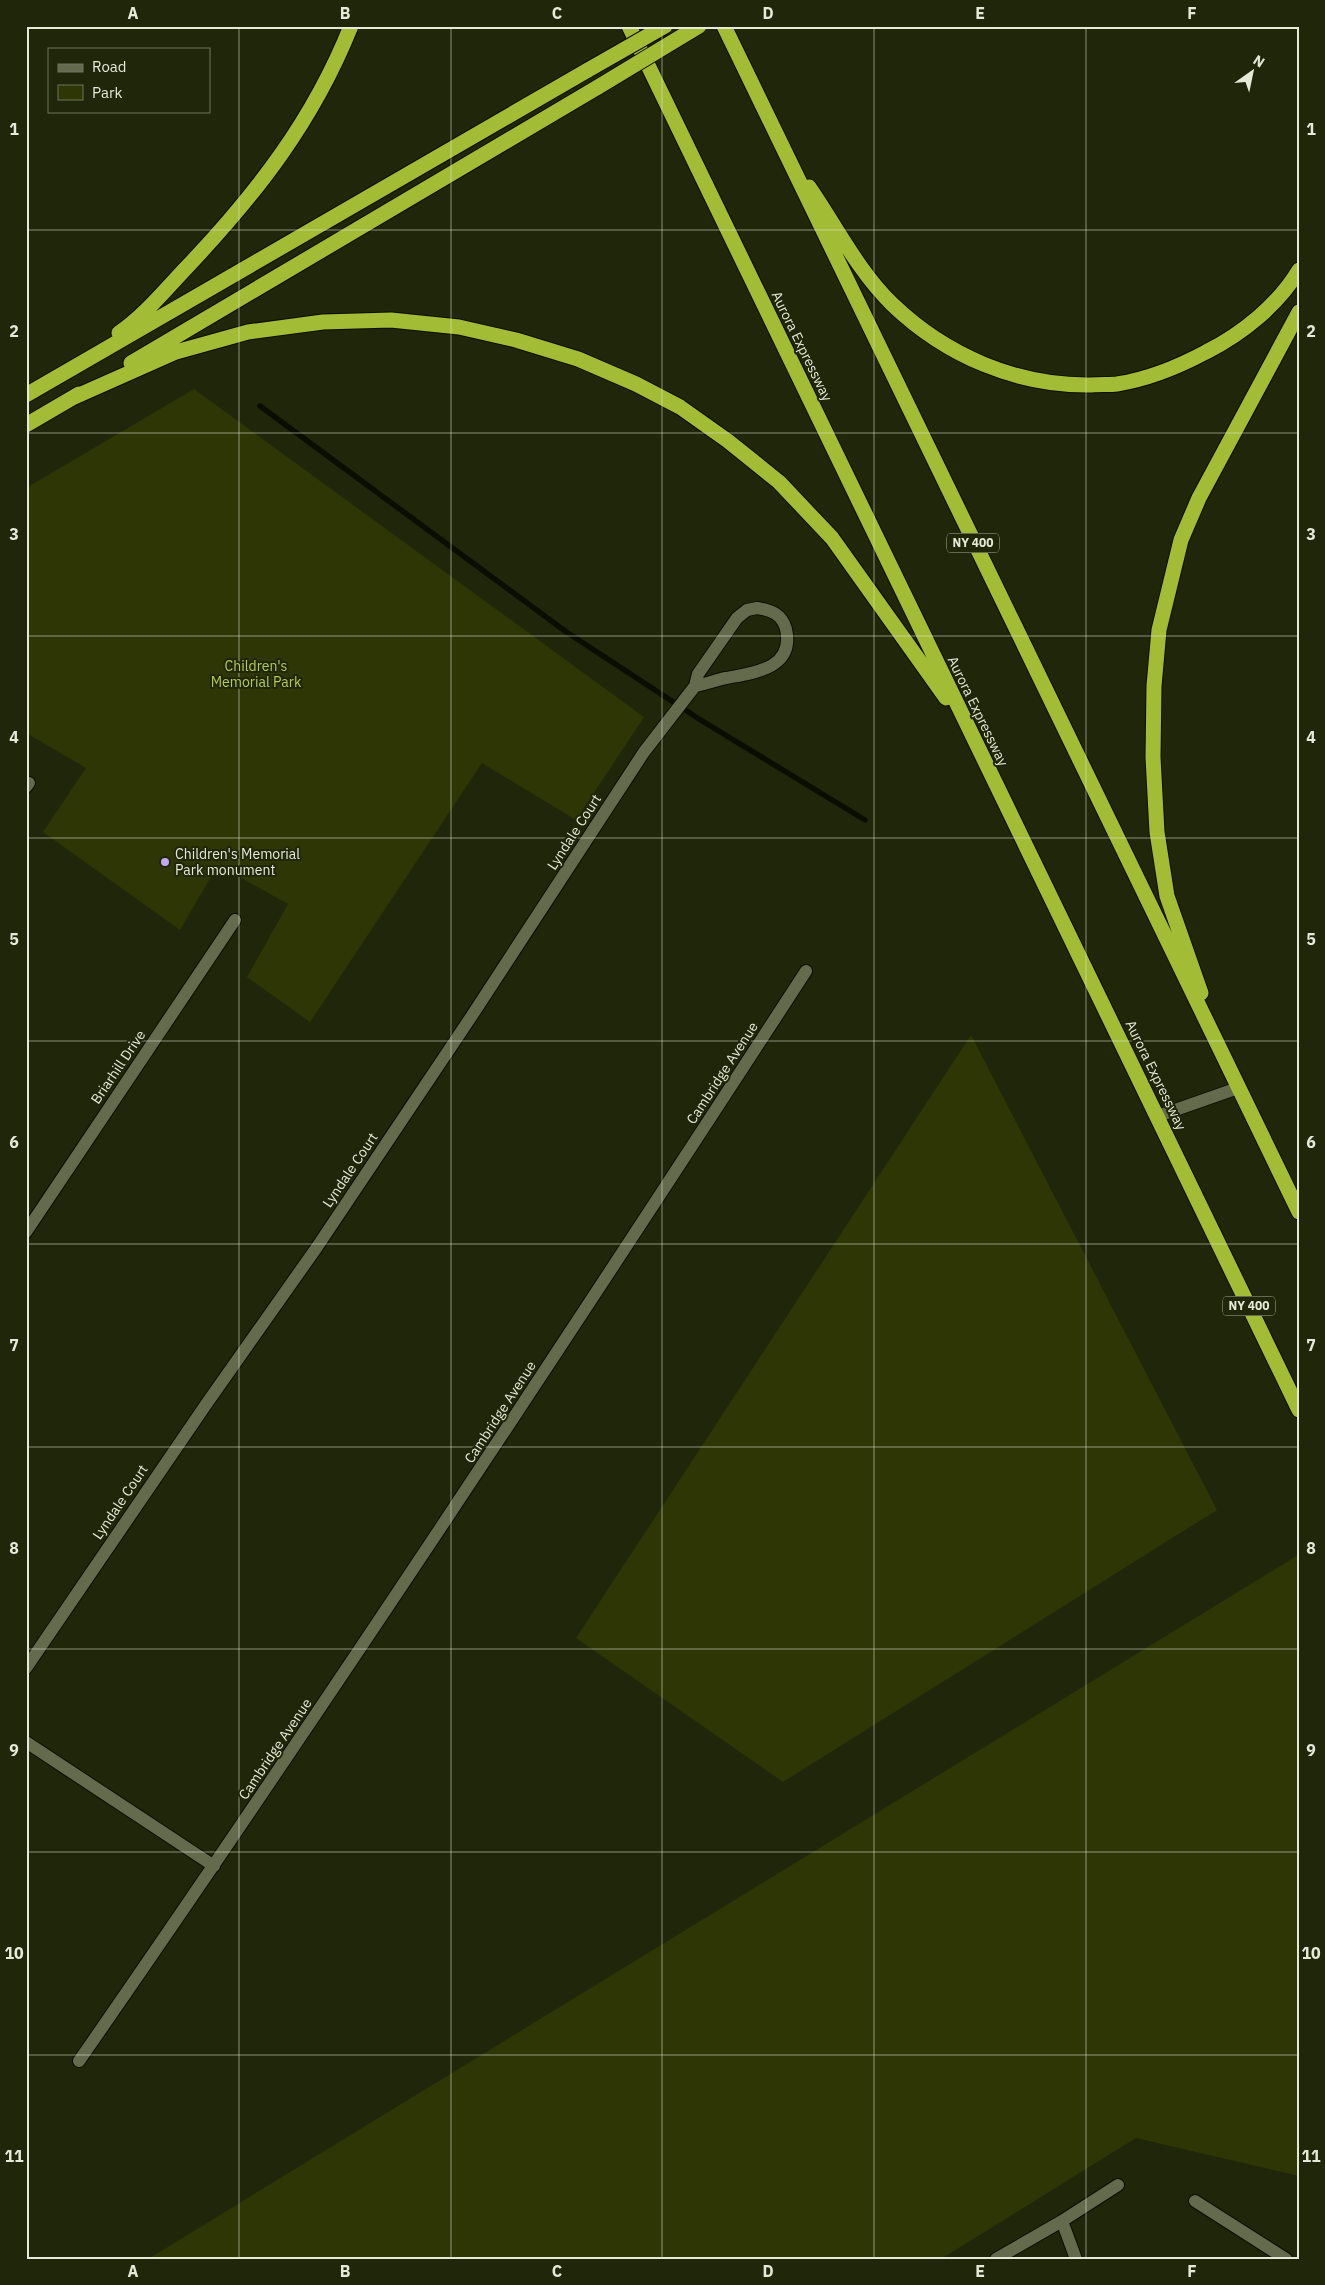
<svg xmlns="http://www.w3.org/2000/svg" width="1325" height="2285" font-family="'IBM Plex Sans',sans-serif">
	<rect width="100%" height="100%" fill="#202609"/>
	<path fill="#2d3604" d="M 194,389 L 644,717 L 576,820 L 482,763 L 310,1022 L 247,977 L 288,904 L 218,865 L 180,930 L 43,832 L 86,768 L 26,733 L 26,488 Z
		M 971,1035 L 1217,1510 L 783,1782 L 576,1638 Z
		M 1298,1555 L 1299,2176 L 1136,2138 L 941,2259 L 148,2259 Z"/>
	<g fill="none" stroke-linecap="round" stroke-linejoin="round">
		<path stroke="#0a0e00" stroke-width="5.5" d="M 260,406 L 565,631 L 699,719 L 865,820"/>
		<g stroke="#0a0e00" stroke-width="14">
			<path id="minor" d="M 757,608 C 771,610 782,614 786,629 C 795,669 753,673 726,678 C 716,680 706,684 695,686 L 698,674 L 737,618 L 747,610 Z
				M 26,787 L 29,783
				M 1158,1116 L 1238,1088
				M 26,1232 L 235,920
				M 26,1668 L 207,1403 L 317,1247 L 471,1017 L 644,752 L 695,686
				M 26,1742 L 214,1866
				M 79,2061 C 328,1702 568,1337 806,971
				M 1195,2201 L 1286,2259
				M 1062,2221 L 1118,2185
				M 996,2259 L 1062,2221 L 1076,2259"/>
		</g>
		<g stroke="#0a0e00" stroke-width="17">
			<path id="highway" d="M 629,26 L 1299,1410
				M 724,26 L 1299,1212
				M 809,187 C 836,226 858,271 892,304 C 946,356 1017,386 1091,385 C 1100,384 1109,385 1117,384 C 1149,379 1178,367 1206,352 C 1242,334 1278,305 1299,270
				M 119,333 C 144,316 166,289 187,267 C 257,193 313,121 351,26
				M 131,363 L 598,87
				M 26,395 L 588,70
				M 70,399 L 176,352 L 248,332 L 323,322 L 391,320 L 459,327 L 516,340 L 578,359 L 636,384 L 680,407 L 728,441 L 779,482 L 832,538 L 946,698
				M 26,425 L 79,394
				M 1201,993 L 1167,896 L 1157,832 L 1153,757 L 1154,686 L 1159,630 L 1181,540 L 1199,498 L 1299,312"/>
		</g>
		<use href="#minor" stroke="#636b4c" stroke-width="12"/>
		<use href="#highway" stroke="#a3bc36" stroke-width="15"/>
		<g stroke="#0a0e00" stroke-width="17" stroke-linecap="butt">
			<path id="highway-bridge" d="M 588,70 L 665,26
				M 598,87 L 699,26"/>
		</g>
		<use href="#highway-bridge" stroke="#a3bc36" stroke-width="15"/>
	</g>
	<path fill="none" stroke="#e4e9d8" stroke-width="1" stroke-opacity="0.55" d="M 239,26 L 239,2259M 451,26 L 451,2259M 662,26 L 662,2259M 874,26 L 874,2259M 1086,26 L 1086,2259M 26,230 L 1299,230M 26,433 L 1299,433M 26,636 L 1299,636M 26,838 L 1299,838M 26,1041 L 1299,1041M 26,1244 L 1299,1244M 26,1447 L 1299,1447M 26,1649 L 1299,1649M 26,1852 L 1299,1852M 26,2055 L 1299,2055"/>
	<circle fill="#c1a8f3" stroke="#202609" stroke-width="2" cx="165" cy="862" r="5"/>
	<g text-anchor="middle" stroke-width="4" stroke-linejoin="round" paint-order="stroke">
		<g fill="#202609" stroke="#a9ae9a" stroke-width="1">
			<rect x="947" y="533.5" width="52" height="19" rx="4"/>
			<rect x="1223" y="1296.5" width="52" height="19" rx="4"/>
		</g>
		<g font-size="12" font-weight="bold" fill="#e4e9d8">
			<text x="973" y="547">NY 400</text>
			<text x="1249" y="1310">NY 400</text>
		</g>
		<g font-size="14" fill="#e4e9d8" stroke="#202609">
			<text transform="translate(802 346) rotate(64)" y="5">Aurora Expressway</text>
			<text transform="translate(978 711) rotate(64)" y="5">Aurora Expressway</text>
			<text transform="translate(574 832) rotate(-57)" y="5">Lyndale Court</text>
			<text transform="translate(118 1067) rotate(-56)" y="5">Briarhill Drive</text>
			<text transform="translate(722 1073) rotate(-57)" y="5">Cambridge Avenue</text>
			<text transform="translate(1156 1075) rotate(64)" y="5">Aurora Expressway</text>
			<text transform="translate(350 1170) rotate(-56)" y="5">Lyndale Court</text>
			<text transform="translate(500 1412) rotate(-57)" y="5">Cambridge Avenue</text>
			<text transform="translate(120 1502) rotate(-56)" y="5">Lyndale Court</text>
			<text transform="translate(275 1749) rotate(-56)" y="5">Cambridge Avenue</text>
		</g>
		<g font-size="14" fill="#b4cd4f" stroke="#202609">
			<text x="256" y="671">Children's<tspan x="256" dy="16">Memorial Park</tspan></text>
		</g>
		<g font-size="14" fill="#e4e9d8" stroke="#202609" text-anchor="start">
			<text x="175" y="859">Children's Memorial<tspan x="175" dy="16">Park monument</tspan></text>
		</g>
	</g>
	<rect width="1325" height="2285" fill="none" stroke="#202609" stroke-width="55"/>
	<rect x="48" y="48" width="162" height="65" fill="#202609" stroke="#6e745c"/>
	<rect x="58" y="64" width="25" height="8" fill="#636b4c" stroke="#6e745c"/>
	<text x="92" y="72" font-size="15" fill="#e4e9d8">Road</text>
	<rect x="58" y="85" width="25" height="15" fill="#2d3604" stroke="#6e745c"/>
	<text x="92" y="98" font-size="15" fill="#e4e9d8">Park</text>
	<g transform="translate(1252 72) rotate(33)" stroke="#202609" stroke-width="4" paint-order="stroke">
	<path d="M0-4L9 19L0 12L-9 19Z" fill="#e4e9d8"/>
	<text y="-8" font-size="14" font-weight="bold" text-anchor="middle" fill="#e4e9d8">N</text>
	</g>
	<rect x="28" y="28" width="1270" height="2230" fill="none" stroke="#e4e9d8" stroke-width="2"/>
	<g font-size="16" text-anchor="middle" font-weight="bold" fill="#e4e9d8">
		<text x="133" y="19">A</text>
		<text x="345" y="19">B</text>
		<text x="557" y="19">C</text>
		<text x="768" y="19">D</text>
		<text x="980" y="19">E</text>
		<text x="1192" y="19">F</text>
		<text x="14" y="135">1</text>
		<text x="1311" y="135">1</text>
		<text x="14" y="337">2</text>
		<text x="1311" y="337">2</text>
		<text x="14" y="540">3</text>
		<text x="1311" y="540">3</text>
		<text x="14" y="743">4</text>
		<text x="1311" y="743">4</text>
		<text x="14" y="945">5</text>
		<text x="1311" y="945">5</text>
		<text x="14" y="1148">6</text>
		<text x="1311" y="1148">6</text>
		<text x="14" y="1351">7</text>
		<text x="1311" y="1351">7</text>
		<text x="14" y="1554">8</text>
		<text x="1311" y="1554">8</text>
		<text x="14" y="1756">9</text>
		<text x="1311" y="1756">9</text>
		<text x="14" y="1959">10</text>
		<text x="1311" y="1959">10</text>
		<text x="14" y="2162">11</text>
		<text x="1311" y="2162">11</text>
		<text x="133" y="2277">A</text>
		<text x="345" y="2277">B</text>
		<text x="557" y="2277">C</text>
		<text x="768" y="2277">D</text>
		<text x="980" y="2277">E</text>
		<text x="1192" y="2277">F</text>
	</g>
</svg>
